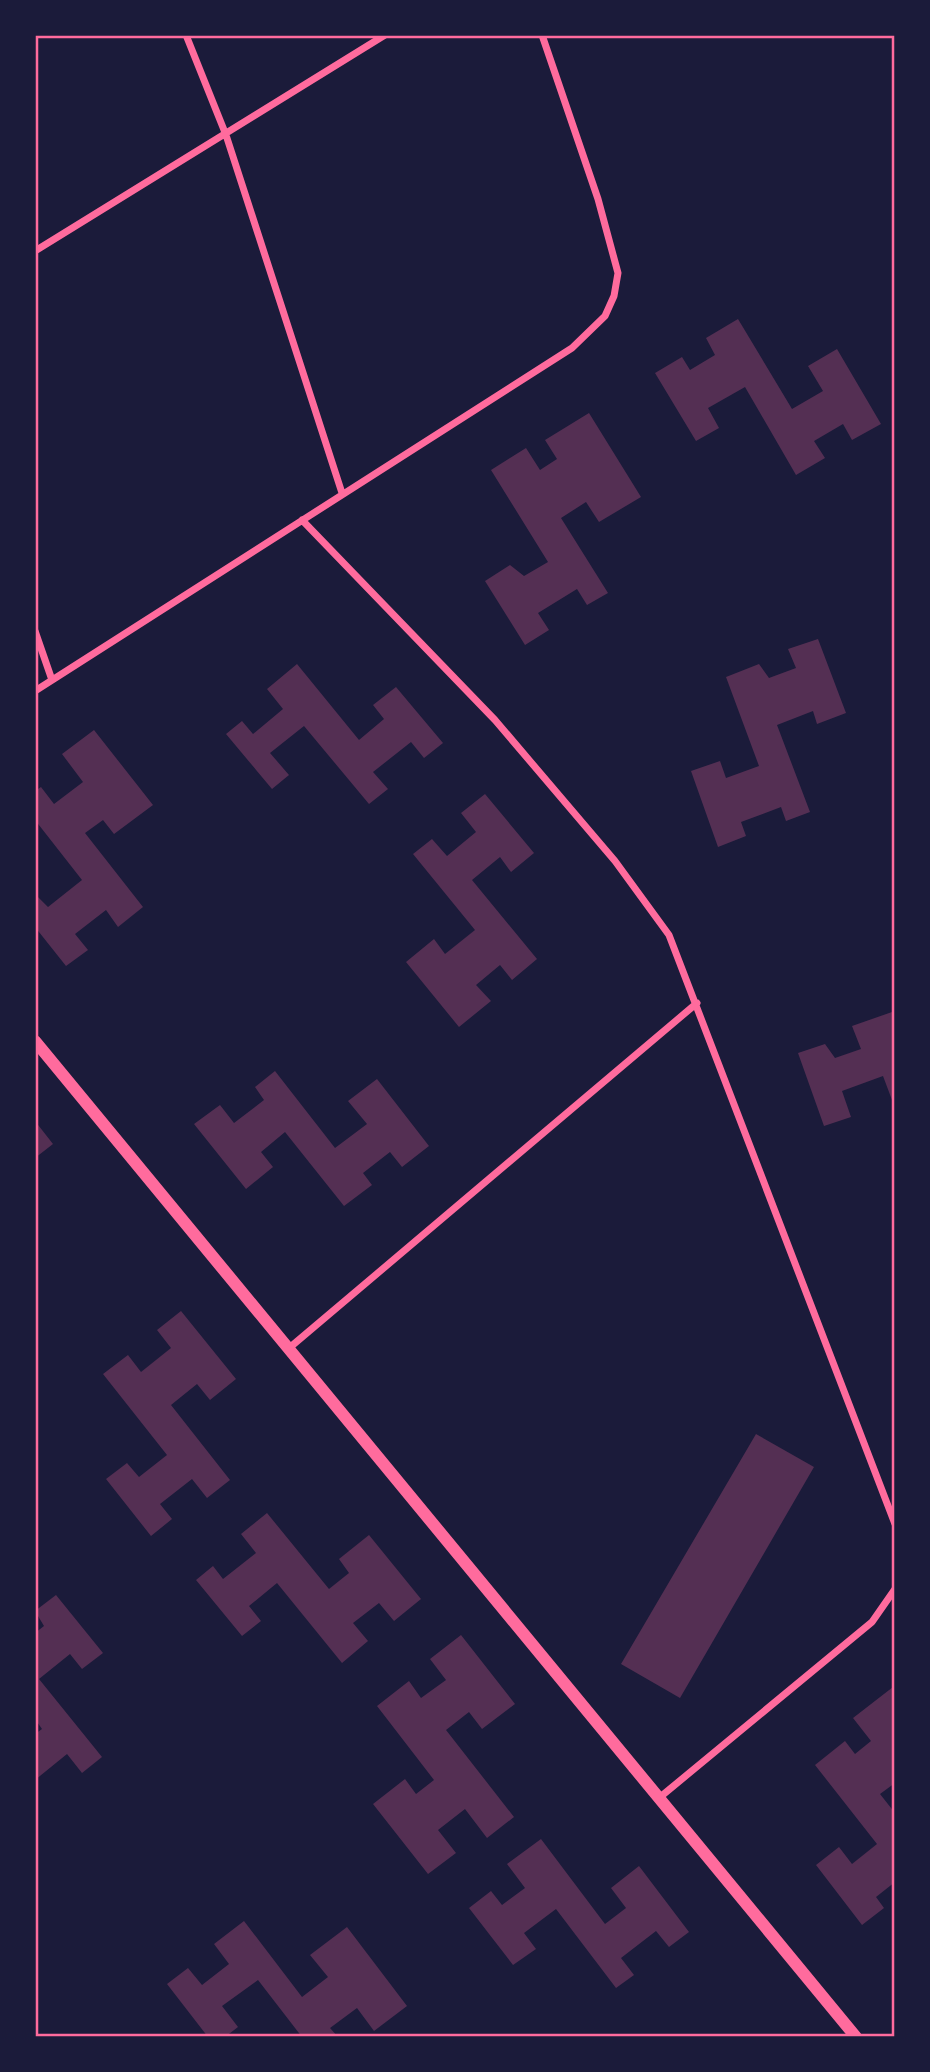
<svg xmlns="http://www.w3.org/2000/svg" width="930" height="2072" font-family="'Alegreya Sans',sans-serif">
	<rect width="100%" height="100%" fill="#1b1b3a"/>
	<path fill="#542f53" d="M 738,319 L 792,409 L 823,391 L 808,366 L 837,349 L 881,424 L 852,440 L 843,424 L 814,441 L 825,458 L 796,475 L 745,387 L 708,408 L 719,428 L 696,441 L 655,373 L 682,357 L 690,370 L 715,355 L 706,338 Z
		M 589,413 L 641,497 L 599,522 L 586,502 L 561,518 L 608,593 L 587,605 L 577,589 L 538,613 L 549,630 L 525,645 L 485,581 L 510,565 L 524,576 L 548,562 L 491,470 L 526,448 L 540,470 L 557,459 L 545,440 Z
		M 818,639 L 846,713 L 817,724 L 813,711 L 777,725 L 810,812 L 786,821 L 781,807 L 741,822 L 746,836 L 718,847 L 691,771 L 720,761 L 726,778 L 759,766 L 726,677 L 759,664 L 769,678 L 796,668 L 788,649 Z
		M 297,664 L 359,740 L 384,719 L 373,705 L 396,687 L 443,743 L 424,758 L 411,742 L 373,772 L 388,789 L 369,804 L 304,726 L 270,753 L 289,775 L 272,789 L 226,734 L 242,721 L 253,734 L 283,709 L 267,689 Z
		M 94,730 L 153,805 L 114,834 L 103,820 L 85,833 L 143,907 L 118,927 L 106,910 L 75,934 L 88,950 L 66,966 L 35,927 L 35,894 L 48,907 L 82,880 L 35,820 L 35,791 L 41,787 L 54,804 L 83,782 L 62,754 Z
		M 485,794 L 534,853 L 511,872 L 500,857 L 472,880 L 537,959 L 512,980 L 500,965 L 476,985 L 491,1001 L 459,1027 L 406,962 L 434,939 L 445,954 L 475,930 L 413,854 L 432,839 L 447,856 L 476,832 L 461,813 Z
		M 892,1012 L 895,1021 L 895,1108 L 883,1076 L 842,1091 L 851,1117 L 824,1126 L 798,1053 L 825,1044 L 835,1058 L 861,1049 L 852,1026 Z
		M 275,1071 L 335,1148 L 367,1124 L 348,1101 L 377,1079 L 429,1146 L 402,1167 L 390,1152 L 363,1173 L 372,1185 L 344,1206 L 285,1132 L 261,1152 L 273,1167 L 246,1189 L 194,1124 L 220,1105 L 234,1123 L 264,1100 L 255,1087 Z
		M 35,1121 L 53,1144 L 35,1158 Z
		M 181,1311 L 236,1379 L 210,1400 L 197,1384 L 171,1405 L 230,1480 L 207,1498 L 192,1479 L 160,1504 L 172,1519 L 151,1536 L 106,1479 L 127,1463 L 139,1477 L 167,1455 L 103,1374 L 128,1355 L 141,1372 L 171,1348 L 157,1330 Z
		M 756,1434 L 814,1467 L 680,1698 L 621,1664 Z
		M 267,1513 L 329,1589 L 349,1573 L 339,1559 L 369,1535 L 421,1599 L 394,1621 L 379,1603 L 353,1623 L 368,1641 L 342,1663 L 277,1583 L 249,1606 L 261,1621 L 242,1636 L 196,1580 L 213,1566 L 223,1579 L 256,1553 L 241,1534 Z
		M 56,1595 L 103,1653 L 82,1669 L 70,1654 L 39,1679 L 102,1757 L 82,1773 L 67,1754 L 35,1780 L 35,1734 L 42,1729 L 35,1719 L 35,1633 L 44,1626 L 35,1611 Z
		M 461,1635 L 515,1704 L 482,1729 L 469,1712 L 446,1730 L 514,1817 L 487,1838 L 465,1809 L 438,1830 L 456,1853 L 428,1874 L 373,1804 L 405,1779 L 416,1794 L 434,1780 L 377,1706 L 409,1681 L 421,1698 L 446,1680 L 430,1659 Z
		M 893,1687 L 895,1783 L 880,1794 L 895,1813 L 895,1882 L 876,1897 L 884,1908 L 862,1925 L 816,1865 L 839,1847 L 852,1864 L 877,1844 L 815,1765 L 845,1741 L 855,1754 L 871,1741 L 853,1718 Z
		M 541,1839 L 605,1924 L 626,1908 L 611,1888 L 639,1866 L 689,1932 L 669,1947 L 656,1931 L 621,1958 L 634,1975 L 616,1988 L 556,1909 L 524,1933 L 536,1949 L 513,1965 L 469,1908 L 491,1891 L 502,1905 L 525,1888 L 507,1864 Z
		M 244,1921 L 302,1997 L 328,1977 L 310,1955 L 347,1927 L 407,2006 L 374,2031 L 357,2008 L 330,2028 L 338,2037 L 302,2037 L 258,1980 L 222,2006 L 238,2027 L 225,2037 L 208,2037 L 167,1984 L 188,1968 L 202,1985 L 229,1964 L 214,1944 Z"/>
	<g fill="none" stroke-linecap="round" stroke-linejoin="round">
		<path stroke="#ff6b9d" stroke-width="7" d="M 186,35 L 226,135 L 342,493
			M 35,251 L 385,35
			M 302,520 L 495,720 L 615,861 L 669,935 L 895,1524
			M 35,631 L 52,680
			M 35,691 L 572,348 L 605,316 L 614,296 L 618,273 L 598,199 L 542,35
			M 288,1349 L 697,1003
			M 659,1798 L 872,1622 L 895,1589"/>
		<path stroke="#ff6b9d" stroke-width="12" d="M 35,1041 L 856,2037"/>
	</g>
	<rect width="930" height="2072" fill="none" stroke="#1b1b3a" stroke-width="74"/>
	<rect x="37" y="37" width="856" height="1998" fill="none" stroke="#ff6b9d" stroke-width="2.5"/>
</svg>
